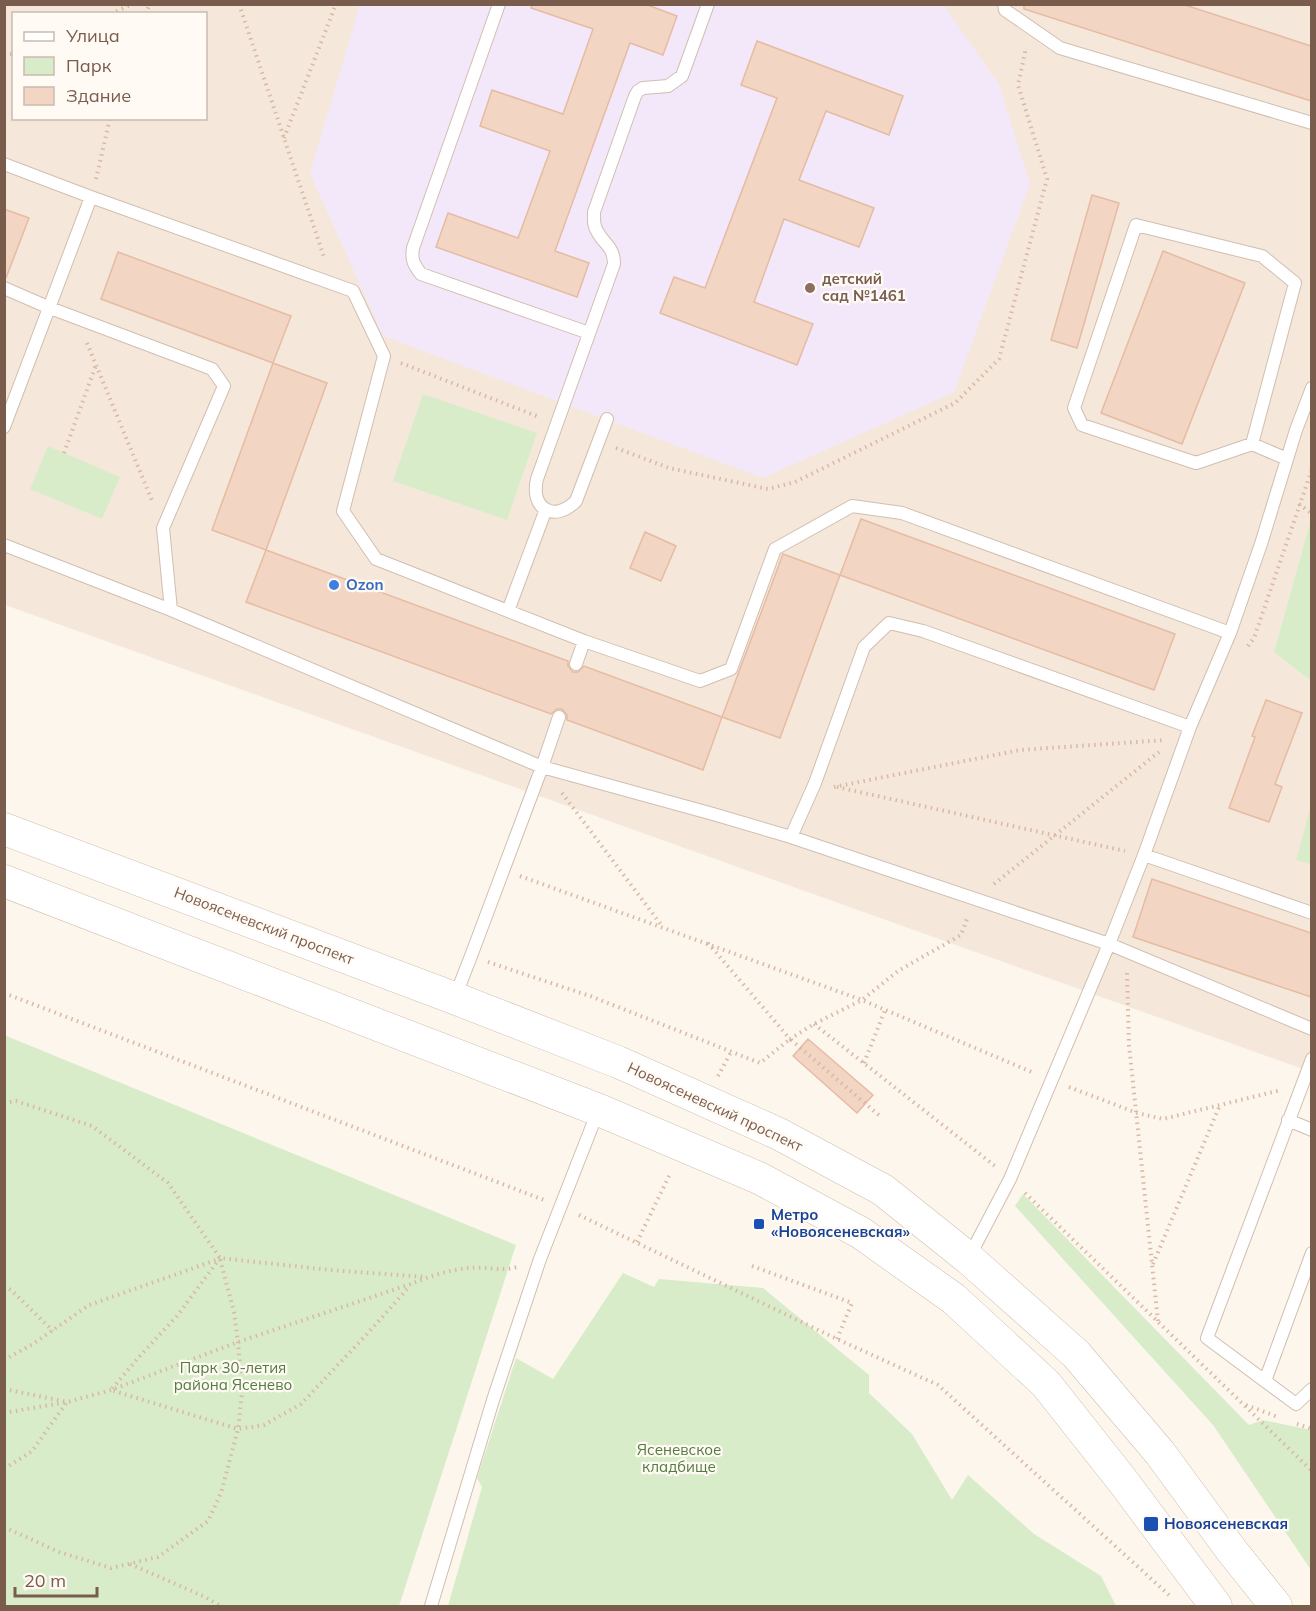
<svg xmlns="http://www.w3.org/2000/svg" width="1316" height="1611" font-family="Mulish,sans-serif">
	<rect width="100%" height="100%" fill="#fdf6ec"/>
	<path fill="#f5e8da" fill-rule="evenodd" d="M 5,5 L 1311,5 L 1311,519 L 1274,652 L 1311,681 L 1311,1072 L 5,605 ZM 14,14 L 206,14 L 206,118 L 14,118 Z"/>
	<path fill="#f3e8fa" d="M 943,4 L 999,85 L 1030,184 L 954,392 L 763,478 L 383,336 L 310,173 L 360,5 Z"/>
	<path fill="#d8ecc9" d="M 423,394 L 537,433 L 507,520 L 393,481 Z
		M 48,446 L 120,477 L 102,519 L 30,489 Z
		M 1311,519 L 1311,681 L 1274,652 Z
		M 1311,806 L 1311,864 L 1296,860 Z
		M 4,1035 L 516,1245 L 399,1606 L 5,1606 Z
		M 1023,1194 L 1249,1425 L 1263,1420 L 1311,1430 L 1311,1570 L 1213,1425 L 1015,1206 Z
		M 623,1273 L 654,1287 L 659,1279 L 763,1288 L 869,1375 L 869,1393 L 912,1434 L 952,1500 L 968,1475 L 1034,1534 L 1101,1576 L 1116,1606 L 448,1606 L 482,1487 L 477,1478 L 516,1358 L 553,1379 Z"/>
	<path fill="#f3d5c3" stroke="#e6bba3" stroke-width="1.5" d="M 532,4 L 645,4 L 677,16 L 663,55 L 630,43 L 555,251 L 589,263 L 577,297 L 436,247 L 448,213 L 518,238 L 550,151 L 480,126 L 492,90 L 563,114 L 593,29 L 531,8 Z
		M 1024,4 L 1182,4 L 1311,46 L 1311,101 L 1024,9 Z
		M 757,41 L 903,96 L 889,135 L 826,111 L 799,180 L 874,208 L 859,247 L 784,219 L 754,302 L 813,324 L 797,365 L 660,313 L 674,277 L 705,288 L 777,98 L 741,85 Z
		M 1092,195 L 1119,203 L 1077,348 L 1051,340 Z
		M 4,209 L 29,218 L 6,278 L 4,278 Z
		M 1163,251 L 1245,283 L 1182,444 L 1101,413 Z
		M 118,252 L 291,316 L 273,363 L 101,299 Z
		M 273,363 L 327,383 L 266,550 L 212,530 Z
		M 861,519 L 1175,634 L 1154,690 L 840,575 Z
		M 645,532 L 676,546 L 661,581 L 630,568 Z
		M 266,550 L 568,661 L 568,666 L 573,672 L 578,672 L 584,666 L 722,717 L 703,770 L 567,720 L 567,715 L 562,709 L 557,709 L 551,714 L 246,602 Z
		M 783,554 L 840,575 L 780,738 L 722,717 Z
		M 1266,700 L 1302,713 L 1275,784 L 1282,787 L 1269,822 L 1229,808 L 1255,737 L 1252,736 Z
		M 1152,879 L 1311,933 L 1311,997 L 1133,937 Z
		M 808,1039 L 873,1095 L 857,1113 L 793,1056 Z"/>
	<g fill="none" stroke-linecap="round" stroke-linejoin="round">
		<g stroke="#d1beb0" stroke-width="14">
			<path id="service" d="M 499,4 L 413,248 C 411,260 414,265 421,274 L 589,333
				M 1004,4 L 1005,10 L 1060,48 L 1312,123
				M 4,164 L 91,197 L 353,291 L 384,356 L 343,511 L 376,559 L 584,641
				M 4,288 L 50,308 L 212,369 L 224,386 L 163,528 L 171,610
				M 607,419 L 576,501 C 554,523 530,509 537,479 L 614,264 C 614,246 604,245 597,231 C 593,225 594,219 594,212 L 635,96 L 638,91 L 643,88 L 668,86 L 682,76 L 708,4
				M 4,427 L 91,197
				M 1252,444 L 1196,463 L 1082,425 L 1074,408 L 1136,225 L 1262,256 L 1295,283 L 1252,444 L 1287,459
				M 4,545 L 171,610 L 542,767 L 713,814 L 791,837 L 1109,944 L 1312,1029
				M 508,611 L 546,509
				M 576,664 L 584,641 L 700,681 L 731,669 L 775,549 L 852,506 L 902,513 L 1230,633
				M 791,837 L 815,783 L 864,647 L 889,623 L 923,631 L 1190,727
				M 1144,855 L 1312,913
				M 455,997 L 471,956 L 542,767 L 559,717
				M 1312,1059 L 1207,1338 L 1296,1404 L 1312,1389
				M 1288,1120 L 1312,1130
				M 969,1257 L 1010,1179 L 1109,944 L 1144,855 L 1190,727 L 1230,633 L 1261,544 L 1296,430 L 1312,388
				M 1265,1381 L 1312,1253
				M 431,1606 L 493,1400 L 540,1259 L 598,1111"/>
		</g>
		<g stroke="#d1beb0" stroke-width="33">
			<path id="tertiary" d="M 4,829 L 454,998 L 618,1062 L 779,1134 L 883,1190 L 968,1258 L 1076,1354 L 1160,1453 L 1232,1551 L 1276,1606
				M 4,881 L 599,1110 L 759,1178 L 861,1233 L 954,1299 L 1046,1384 L 1122,1480 L 1216,1606"/>
		</g>
		<path stroke="#d9b8a5" stroke-width="4" stroke-dasharray="1.5 4.5" stroke-linecap="butt" d="M 239,4 L 325,260
			M 111,14 L 132,4
			M 145,14 L 150,4
			M 4,54 L 14,54
			M 284,138 L 336,4
			M 96,179 L 110,118
			M 87,343 L 153,503
			M 401,363 L 539,417
			M 616,448 L 669,468 L 768,489 L 795,482 L 955,403 L 999,359 L 1047,179 L 1018,85 L 1026,48
			M 64,453 L 96,365
			M 1299,504 L 1312,514
			M 1248,646 L 1254,638 L 1312,469
			M 834,787 L 1020,750 L 1165,740
			M 837,787 L 1125,851
			M 562,793 L 662,926
			M 520,876 L 862,1000 L 1034,1073
			M 994,884 L 1159,752
			M 708,943 L 790,1039 L 814,1024 L 862,1000 L 898,971 L 961,935 L 968,916
			M 488,962 L 590,996 L 760,1063 L 790,1039 L 881,1117
			M 1127,973 L 1129,1045 L 1158,1321
			M 4,993 L 544,1200
			M 814,1024 L 995,1166
			M 864,1063 L 885,1010
			M 718,1076 L 731,1052
			M 1069,1087 L 1137,1113 L 1163,1119 L 1281,1090
			M 4,1103 L 16,1101 L 92,1126 L 168,1183 L 220,1258 L 330,1270 L 426,1277
			M 1025,1193 L 1312,1471
			M 579,1215 L 837,1339 L 938,1385 L 1169,1595
			M 637,1242 L 671,1172
			M 220,1258 L 177,1316 L 138,1358 L 111,1390 L 238,1429 L 264,1425 L 301,1404 L 367,1334 L 410,1286
			M 1153,1264 L 1220,1105
			M 752,1266 L 852,1303 L 837,1339
			M 4,1286 L 11,1290 L 53,1331
			M 4,1360 L 33,1344 L 89,1305 L 219,1259
			M 4,1389 L 67,1402 L 32,1451 L 4,1469
			M 1246,1405 L 1278,1417
			M 4,1413 L 67,1402 L 111,1390 L 238,1342 L 411,1284 C 428,1277 451,1269 470,1268 C 486,1266 502,1272 517,1267
			M 1297,1424 L 1312,1429
			M 4,1527 L 59,1552 L 111,1568 L 158,1557 L 208,1521 L 221,1493 L 238,1429 L 242,1392 L 238,1342 L 234,1312 L 220,1259
			M 130,1564 L 205,1597 L 221,1606"/>
		<use href="#service" stroke="#fff" stroke-width="12"/>
		<use href="#tertiary" stroke="#fff" stroke-width="32"/>
	</g>
	<circle fill="#8d6e63" stroke="#fffaf3" stroke-width="2" cx="810" cy="288" r="6"/>
	<circle fill="#3f7fe0" stroke="#fffaf3" stroke-width="2" cx="334" cy="585" r="6"/>
	<g fill="#1a4fb4" stroke="#fffaf3" stroke-width="2">
		<rect x="753" y="1218" width="12" height="12" rx="3"/>
		<rect x="1143" y="1516" width="16" height="16" rx="3"/>
	</g>
	<g text-anchor="middle" stroke-width="4.5" stroke-linejoin="round" paint-order="stroke">
		<g font-size="15" font-weight="bold" fill="#785e54" stroke="#fffaf3" text-anchor="start">
			<text x="822" y="284">детский<tspan x="822" dy="17">сад №1461</tspan></text>
		</g>
		<g font-size="15" font-weight="bold" fill="#366cbe" stroke="#fffaf3" text-anchor="start">
			<text x="346" y="590">Ozon</text>
		</g>
		<g font-size="15" fill="#7a5c4d" stroke="#fffaf3">
			<text transform="translate(264 926) rotate(21)" y="5">Новоясеневский проспект</text>
			<text transform="translate(715 1107) rotate(25)" y="5">Новоясеневский проспект</text>
		</g>
		<g font-size="15" font-weight="bold" fill="#164399" stroke="#fffaf3" text-anchor="start">
			<text x="771" y="1220">Метро<tspan x="771" dy="17">«Новоясеневская»</tspan></text>
			<text x="1164" y="1529">Новоясеневская</text>
		</g>
		<g font-size="15" fill="#537a41" stroke="#fffaf3">
			<text x="233" y="1373">Парк 30-летия<tspan x="233" dy="17">района Ясенево</tspan></text>
			<text x="679" y="1455">Ясеневское<tspan x="679" dy="17">кладбище</tspan></text>
		</g>
	</g>
	<rect width="1316" height="1611" fill="none" stroke="#7a5c4d" stroke-width="12"/>
	<rect x="12" y="12" width="195" height="108" fill="#fffaf3" stroke="#cabbb1" stroke-width="1.5"/>
	<rect x="24" y="32" width="30" height="9" fill="#ffffff" stroke="#cabbb1" stroke-width="1.5"/>
	<text x="66" y="42" font-size="18" fill="#7a5c4d">Улица</text>
	<rect x="24" y="57" width="30" height="18" fill="#d8ecc9" stroke="#cabbb1" stroke-width="1.5"/>
	<text x="66" y="72" font-size="18" fill="#7a5c4d">Парк</text>
	<rect x="24" y="87" width="30" height="18" fill="#f3d5c3" stroke="#cabbb1" stroke-width="1.5"/>
	<text x="66" y="102" font-size="18" fill="#7a5c4d">Здание</text>
	<path d="M15 1587v9h82v-9" fill="none" stroke="#7a5c4d" stroke-width="3"/>
	<text x="24" y="1587" font-size="18" fill="#7a5c4d" stroke="#fffaf3" stroke-width="4.5" paint-order="stroke">20 m</text>
</svg>
